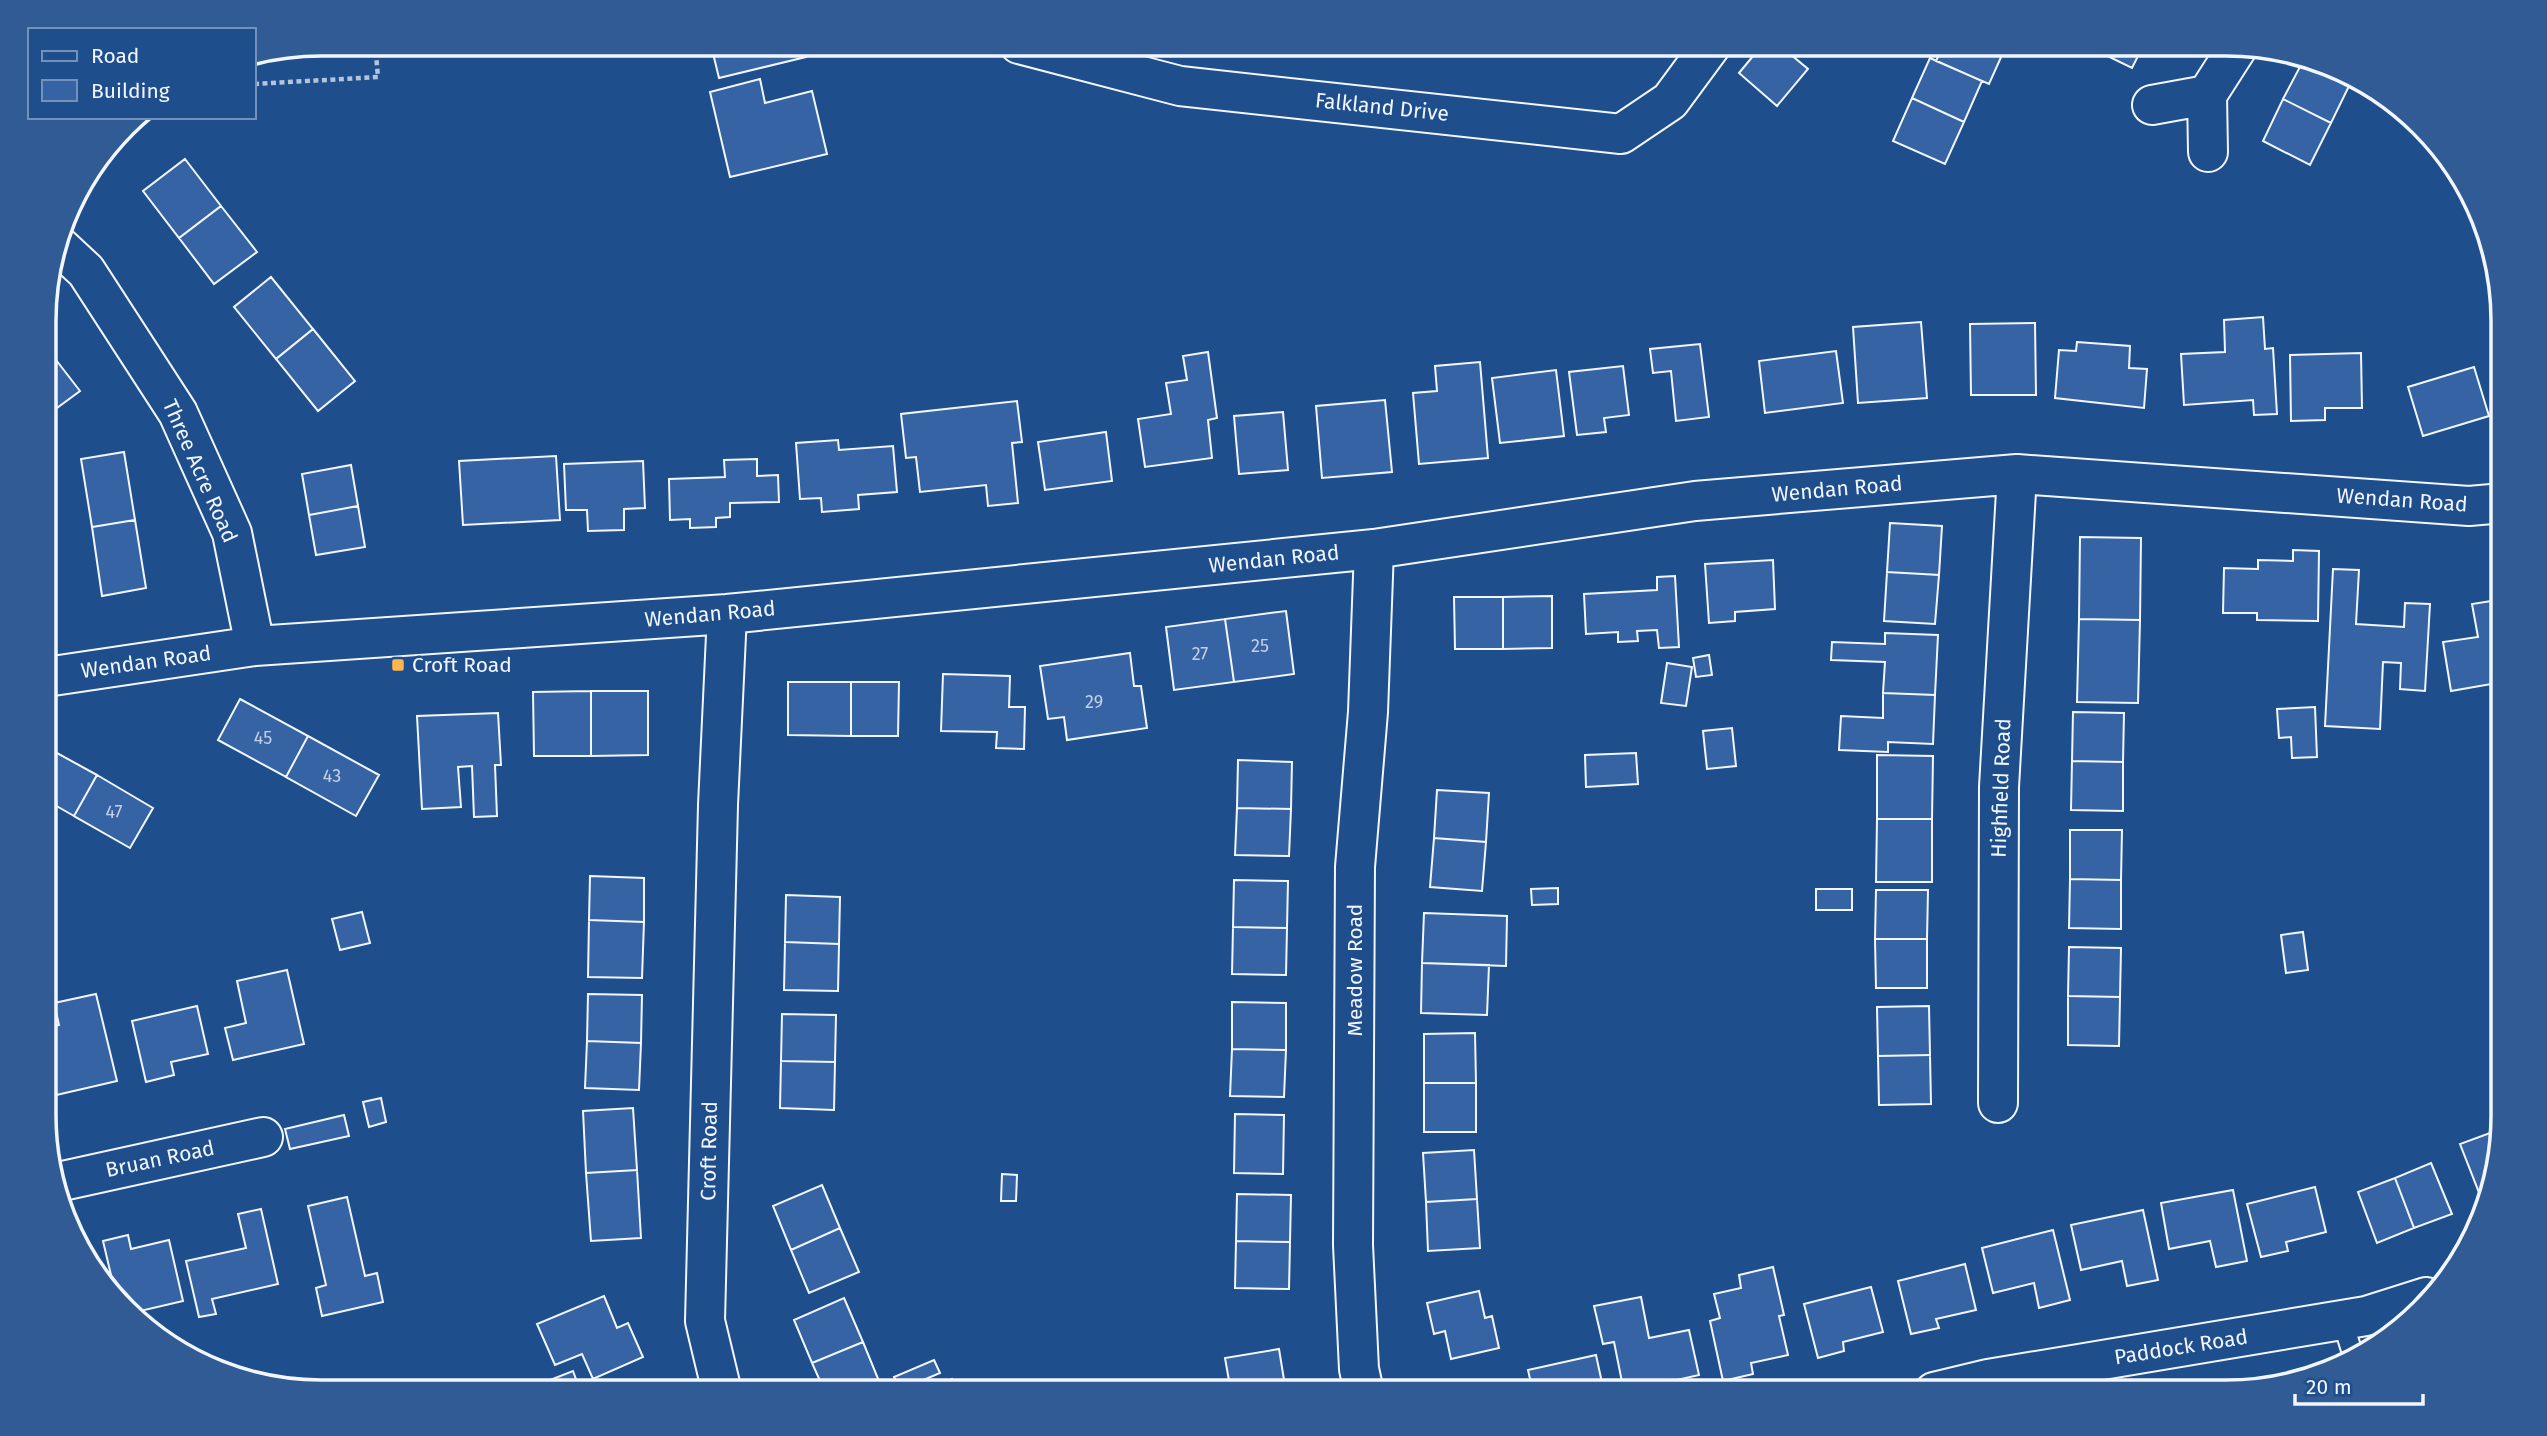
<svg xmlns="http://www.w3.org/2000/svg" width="2547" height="1436" font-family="'Fira Sans',sans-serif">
	<rect width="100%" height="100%" fill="#1f4e8c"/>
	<path fill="#3563a3" stroke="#f2f6ff" stroke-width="2" d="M 693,44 L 802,44 L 806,57 L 719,78 L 711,45 L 694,50 Z
		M 1763,44 L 1778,44 L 1808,69 L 1777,106 L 1739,73 Z
		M 1944,44 L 2007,44 L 1989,84 L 1936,61 Z
		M 2083,44 L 2144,44 L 2132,68 Z
		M 1930,58 L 1982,81 L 1964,122 L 1912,98 Z
		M 2313,59 L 2364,81 L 2360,90 L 2311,65 Z
		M 2303,61 L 2350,84 L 2331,123 L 2283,99 Z
		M 760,79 L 765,103 L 812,91 L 827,154 L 730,177 L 710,92 Z
		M 1912,98 L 1964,122 L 1945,164 L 1893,141 Z
		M 2283,99 L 2331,123 L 2310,165 L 2263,141 Z
		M 185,159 L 221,206 L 179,238 L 143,191 Z
		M 221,206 L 257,252 L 214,284 L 179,238 Z
		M 271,277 L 313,329 L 276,359 L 234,307 Z
		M 2263,317 L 2265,349 L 2273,348 L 2277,414 L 2254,415 L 2253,400 L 2184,405 L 2181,354 L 2225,352 L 2224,320 Z
		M 1921,322 L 1927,398 L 1858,403 L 1853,327 Z
		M 2035,323 L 2036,395 L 1971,395 L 1970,324 Z
		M 313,329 L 355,381 L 318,411 L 276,359 Z
		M 2077,342 L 2130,346 L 2129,368 L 2147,369 L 2144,408 L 2055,398 L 2059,350 L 2076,351 Z
		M 1700,344 L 1709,417 L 1676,421 L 1671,371 L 1653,373 L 1650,349 Z
		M 46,347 L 80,391 L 46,416 Z
		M 1836,351 L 1843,403 L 1765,413 L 1759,361 Z
		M 1208,352 L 1217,418 L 1208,420 L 1212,458 L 1145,467 L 1138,419 L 1171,414 L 1166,383 L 1187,380 L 1183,356 Z
		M 2361,353 L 2362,408 L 2325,408 L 2325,420 L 2291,421 L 2290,355 Z
		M 1480,362 L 1488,458 L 1419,464 L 1413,393 L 1437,391 L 1435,366 Z
		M 1623,366 L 1629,415 L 1604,418 L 1606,432 L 1577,435 L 1569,372 Z
		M 2474,367 L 2489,416 L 2423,436 L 2408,387 Z
		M 1556,370 L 1564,436 L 1500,443 L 1492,378 Z
		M 1385,400 L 1392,472 L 1322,478 L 1316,406 Z
		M 1017,401 L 1022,442 L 1012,443 L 1018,503 L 988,506 L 986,485 L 920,492 L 916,457 L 906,458 L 901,414 Z
		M 1283,412 L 1288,470 L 1239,474 L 1234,416 Z
		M 1106,432 L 1112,481 L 1045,490 L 1038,442 Z
		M 838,440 L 839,450 L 893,446 L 897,492 L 858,495 L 859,509 L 822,512 L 821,498 L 800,499 L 796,443 Z
		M 124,452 L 135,520 L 92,527 L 81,459 Z
		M 556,456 L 560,520 L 463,525 L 459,461 Z
		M 757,459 L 757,476 L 778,475 L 779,502 L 730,503 L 730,517 L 716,518 L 716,527 L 690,528 L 690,519 L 670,520 L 669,479 L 725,477 L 724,460 Z
		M 643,461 L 645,508 L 624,509 L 624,530 L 588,531 L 587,510 L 566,510 L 564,464 Z
		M 351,465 L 358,506 L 309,515 L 302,474 Z
		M 358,506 L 365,547 L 316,555 L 309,515 Z
		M 135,520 L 146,588 L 102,596 L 92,527 Z
		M 1890,523 L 1942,526 L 1939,575 L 1887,572 Z
		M 2080,537 L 2141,538 L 2140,620 L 2079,619 Z
		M 2293,550 L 2319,551 L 2318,621 L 2257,620 L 2257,613 L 2223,613 L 2224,568 L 2258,569 L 2258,560 L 2293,561 Z
		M 1773,560 L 1775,609 L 1735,612 L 1735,621 L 1709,623 L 1705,564 Z
		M 2333,569 L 2359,570 L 2356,624 L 2404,627 L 2405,603 L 2430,604 L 2425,691 L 2400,689 L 2401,663 L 2383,662 L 2380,729 L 2325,726 Z
		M 1887,572 L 1939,575 L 1935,624 L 1884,621 Z
		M 1675,576 L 1679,647 L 1659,648 L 1657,630 L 1637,631 L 1638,641 L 1618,642 L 1618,632 L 1586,634 L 1584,594 L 1657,590 L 1657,577 Z
		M 1552,596 L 1552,648 L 1503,649 L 1503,597 Z
		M 1454,597 L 1503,597 L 1503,649 L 1455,649 Z
		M 2498,600 L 2499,609 L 2503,608 L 2503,682 L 2451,691 L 2443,642 L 2478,637 L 2472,604 Z
		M 1286,611 L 1294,674 L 1234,682 L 1225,619 Z
		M 1225,619 L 1234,682 L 1174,690 L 1166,627 Z
		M 2079,619 L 2140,620 L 2138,703 L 2077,702 Z
		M 1885,633 L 1938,635 L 1935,695 L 1883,693 L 1885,662 L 1831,660 L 1832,642 L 1885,644 Z
		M 1130,653 L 1134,686 L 1141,686 L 1147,728 L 1067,740 L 1064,717 L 1048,719 L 1040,666 Z
		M 1709,655 L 1712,675 L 1696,677 L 1693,658 Z
		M 1667,663 L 1692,667 L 1686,706 L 1661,703 Z
		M 943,674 L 1010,676 L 1009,707 L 1025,707 L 1024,749 L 996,748 L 997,732 L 941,731 Z
		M 788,682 L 851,682 L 851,736 L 788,735 Z
		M 851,682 L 899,682 L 898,736 L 851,736 Z
		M 591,691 L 648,691 L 648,755 L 591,756 Z
		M 591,691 L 591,756 L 534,756 L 533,692 Z
		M 1883,693 L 1935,695 L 1933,744 L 1888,742 L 1888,752 L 1839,750 L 1841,716 L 1883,718 Z
		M 240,699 L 308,736 L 286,777 L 218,740 Z
		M 2315,707 L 2317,757 L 2292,758 L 2291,737 L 2279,738 L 2277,709 Z
		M 2073,712 L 2124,713 L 2123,762 L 2072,761 Z
		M 498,713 L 501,765 L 495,765 L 497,816 L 474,817 L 472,766 L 458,767 L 461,807 L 422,809 L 417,716 Z
		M 1732,728 L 1736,766 L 1707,769 L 1703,731 Z
		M 308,736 L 379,775 L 356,816 L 286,777 Z
		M 46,747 L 97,775 L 74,816 L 46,800 Z
		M 1636,753 L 1638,784 L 1586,787 L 1585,755 Z
		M 1877,755 L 1933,756 L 1932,819 L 1877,819 Z
		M 1238,760 L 1292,762 L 1291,809 L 1237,808 Z
		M 2072,761 L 2123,762 L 2123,811 L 2071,810 Z
		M 97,775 L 153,808 L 130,848 L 74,816 Z
		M 1437,790 L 1489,793 L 1486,842 L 1434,838 Z
		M 1237,808 L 1291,809 L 1289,856 L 1235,855 Z
		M 1877,819 L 1932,819 L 1932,882 L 1876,882 Z
		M 2070,830 L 2122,830 L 2121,880 L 2070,879 Z
		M 1434,838 L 1486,842 L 1482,891 L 1430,887 Z
		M 590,876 L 644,878 L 644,922 L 589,920 Z
		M 2070,879 L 2121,880 L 2121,929 L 2069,928 Z
		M 1234,880 L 1288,881 L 1287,928 L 1233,927 Z
		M 1558,888 L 1558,904 L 1532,905 L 1531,889 Z
		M 1816,889 L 1852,889 L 1852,910 L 1816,910 Z
		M 1876,890 L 1928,890 L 1927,939 L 1875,939 Z
		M 786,895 L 840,897 L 839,944 L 785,942 Z
		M 362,912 L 370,943 L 340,950 L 332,919 Z
		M 1424,913 L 1507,916 L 1506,966 L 1422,963 Z
		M 589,920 L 644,922 L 642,978 L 588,977 Z
		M 1233,927 L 1287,928 L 1286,975 L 1232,974 Z
		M 2303,932 L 2308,970 L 2286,973 L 2281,935 Z
		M 1875,939 L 1927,939 L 1927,988 L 1876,988 Z
		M 785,942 L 839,944 L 838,991 L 784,990 Z
		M 2069,947 L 2121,948 L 2120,997 L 2068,996 Z
		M 1422,963 L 1489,965 L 1487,1015 L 1421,1013 Z
		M 287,970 L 304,1044 L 233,1060 L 225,1028 L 246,1023 L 237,981 Z
		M 96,994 L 117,1081 L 52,1096 L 46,1068 L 46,1028 L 59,1025 L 54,1003 Z
		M 588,994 L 642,995 L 641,1043 L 587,1041 Z
		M 2068,996 L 2120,997 L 2119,1046 L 2068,1045 Z
		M 1232,1002 L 1286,1003 L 1286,1050 L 1232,1049 Z
		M 197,1006 L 208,1054 L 171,1062 L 174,1075 L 146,1082 L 132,1021 Z
		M 1929,1006 L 1930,1055 L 1878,1056 L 1877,1007 Z
		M 782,1014 L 836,1015 L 835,1062 L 781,1061 Z
		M 1475,1033 L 1476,1083 L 1424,1083 L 1424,1034 Z
		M 587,1041 L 641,1043 L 639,1090 L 585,1088 Z
		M 1232,1049 L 1286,1050 L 1284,1097 L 1230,1096 Z
		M 1930,1055 L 1931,1104 L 1879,1105 L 1878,1056 Z
		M 781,1061 L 835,1062 L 834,1110 L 780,1108 Z
		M 1424,1083 L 1476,1083 L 1476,1132 L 1424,1132 Z
		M 381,1098 L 386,1122 L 369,1127 L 363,1102 Z
		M 633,1108 L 637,1170 L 586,1173 L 583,1111 Z
		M 1235,1114 L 1284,1115 L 1283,1174 L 1234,1173 Z
		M 344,1115 L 349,1136 L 290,1149 L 285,1129 Z
		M 2498,1130 L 2501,1139 L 2484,1193 L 2480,1195 L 2460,1144 Z
		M 1474,1150 L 1477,1199 L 1426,1202 L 1423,1153 Z
		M 2431,1163 L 2452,1214 L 2414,1228 L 2395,1178 Z
		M 637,1170 L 641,1238 L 591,1241 L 586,1173 Z
		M 1002,1174 L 1017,1175 L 1016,1201 L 1001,1201 Z
		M 2395,1178 L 2414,1228 L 2377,1243 L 2358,1192 Z
		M 822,1185 L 840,1228 L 791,1250 L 773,1206 Z
		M 2315,1187 L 2326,1232 L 2286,1242 L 2288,1251 L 2261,1257 L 2247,1204 Z
		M 2233,1190 L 2247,1261 L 2216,1267 L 2210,1241 L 2169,1249 L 2161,1203 Z
		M 1237,1194 L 1291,1195 L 1290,1242 L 1236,1241 Z
		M 347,1197 L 365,1276 L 377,1273 L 383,1302 L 322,1316 L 316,1288 L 326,1285 L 308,1206 Z
		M 1477,1199 L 1480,1248 L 1428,1251 L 1426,1202 Z
		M 261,1209 L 278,1284 L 212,1299 L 216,1314 L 199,1317 L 186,1261 L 246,1248 L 238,1214 Z
		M 2143,1210 L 2158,1280 L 2127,1286 L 2122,1261 L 2081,1270 L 2071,1225 Z
		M 840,1228 L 859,1272 L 809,1293 L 791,1250 Z
		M 2053,1230 L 2070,1300 L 2039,1308 L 2034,1283 L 1993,1293 L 1982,1248 Z
		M 128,1235 L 131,1249 L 169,1240 L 183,1301 L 136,1312 L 115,1292 L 103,1241 Z
		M 1236,1241 L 1290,1242 L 1289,1289 L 1235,1288 Z
		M 1965,1264 L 1976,1310 L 1936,1319 L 1939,1328 L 1911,1334 L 1898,1281 Z
		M 1773,1267 L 1784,1315 L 1779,1316 L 1788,1355 L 1751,1363 L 1753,1374 L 1723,1381 L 1710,1321 L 1720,1318 L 1714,1294 L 1741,1288 L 1739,1275 Z
		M 1871,1287 L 1883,1332 L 1843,1342 L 1844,1351 L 1818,1358 L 1804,1304 Z
		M 1479,1291 L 1485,1318 L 1492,1316 L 1499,1348 L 1451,1359 L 1445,1331 L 1434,1334 L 1427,1303 Z
		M 604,1296 L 617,1328 L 628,1323 L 643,1357 L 593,1379 L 582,1354 L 555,1365 L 537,1324 Z
		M 1641,1297 L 1649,1338 L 1689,1330 L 1699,1375 L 1659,1384 L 1661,1392 L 1624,1392 L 1614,1342 L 1603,1344 L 1594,1306 Z
		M 844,1298 L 863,1342 L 812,1363 L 794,1320 Z
		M 863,1342 L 881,1386 L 865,1392 L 825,1392 L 812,1363 Z
		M 1279,1349 L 1286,1392 L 1231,1392 L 1225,1358 Z
		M 1596,1355 L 1604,1392 L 1533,1392 L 1528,1370 Z
		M 934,1360 L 940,1373 L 900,1390 L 894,1377 Z
		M 573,1371 L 580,1390 L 529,1392 L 527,1389 Z
		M 952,1379 L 958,1392 L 924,1392 L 923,1391 Z"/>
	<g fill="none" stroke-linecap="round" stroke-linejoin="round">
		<g stroke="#f2f6ff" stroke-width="23">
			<path id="service" d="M 2342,1320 L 2354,1358"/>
		</g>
		<g stroke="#f2f6ff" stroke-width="42">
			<path id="minor" d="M 1019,44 L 1180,86 L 1621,134 L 1670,101 L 1712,44
				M 2207,95 L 2208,152
				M 2152,105 L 2207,95 L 2239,45
				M 58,245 L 86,271 L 178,413 L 232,533 L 255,646
				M 46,677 L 255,646 L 727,614 L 1374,549 L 1695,501 L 2017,474 L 2469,506 L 2503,503
				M 1998,1103 L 1999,787 L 2017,474
				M 58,1182 L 263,1137
				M 722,1392 L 705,1321 L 718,805 L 727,614
				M 1364,1392 L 1359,1369 L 1353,1245 L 1355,867 L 1368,712 L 1374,549
				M 1934,1392 L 1988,1379 L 2366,1316 L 2426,1297"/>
		</g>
		<path stroke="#b3c4dc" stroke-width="4.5" stroke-dasharray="5 3.5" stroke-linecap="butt" d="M 254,84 L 378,77 L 375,44"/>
		<use href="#service" stroke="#1f4e8c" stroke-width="19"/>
		<use href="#minor" stroke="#1f4e8c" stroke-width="38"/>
	</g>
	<rect fill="#ffb74d" stroke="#1f4e8c" stroke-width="2.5" x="391" y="658" width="14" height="14" rx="3.5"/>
	<g text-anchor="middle" stroke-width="5" stroke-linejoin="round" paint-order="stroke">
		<g font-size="18" fill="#c3d1e8">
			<text x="1260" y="652">25</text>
			<text x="1200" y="660">27</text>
			<text x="1094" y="708">29</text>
			<text x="263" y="744">45</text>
			<text x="332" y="782">43</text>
			<text x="114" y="818">47</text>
		</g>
		<g font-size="21" fill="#f2f6ff" stroke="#1f4e8c">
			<text transform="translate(1382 107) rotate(6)" y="7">Falkland Drive</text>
			<text transform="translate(200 471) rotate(66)" y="7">Three Acre Road</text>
			<text transform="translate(1837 489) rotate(-5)" y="7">Wendan Road</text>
			<text transform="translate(2402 500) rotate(4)" y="7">Wendan Road</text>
			<text transform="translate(1274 559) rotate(-6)" y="7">Wendan Road</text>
			<text transform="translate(710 614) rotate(-5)" y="7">Wendan Road</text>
			<text transform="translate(146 662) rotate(-8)" y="7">Wendan Road</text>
			<text transform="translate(2001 788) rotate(-88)" y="7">Highfield Road</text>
			<text transform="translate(1355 970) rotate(-90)" y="7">Meadow Road</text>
			<text transform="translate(709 1151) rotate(-89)" y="7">Croft Road</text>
			<text transform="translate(160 1159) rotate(-12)" y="7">Bruan Road</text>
			<text transform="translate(2181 1347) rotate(-9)" y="7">Paddock Road</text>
		</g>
		<g font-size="21" fill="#f2f6ff" stroke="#1f4e8c" text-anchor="start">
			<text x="412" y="672">Croft Road</text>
		</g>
	</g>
	<path d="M0 0H2547V1436H0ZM321 56H2226A265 265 0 0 1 2491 321V1115A265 265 0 0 1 2226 1380H321A265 265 0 0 1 56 1115V321A265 265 0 0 1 321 56Z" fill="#305b95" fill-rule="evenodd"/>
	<path fill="none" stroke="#f2f6ff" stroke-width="3.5" d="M321 56H2226A265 265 0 0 1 2491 321V1115A265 265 0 0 1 2226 1380H321A265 265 0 0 1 56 1115V321A265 265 0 0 1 321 56Z"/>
	<rect x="28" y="28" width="228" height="91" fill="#1f4e8c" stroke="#7391ba" stroke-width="2"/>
	<rect x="42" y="51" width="35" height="10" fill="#1f4e8c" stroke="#7391ba" stroke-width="2"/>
	<text x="91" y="63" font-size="21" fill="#f2f6ff">Road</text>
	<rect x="42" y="80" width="35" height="21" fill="#3563a3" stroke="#7391ba" stroke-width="2"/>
	<text x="91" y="98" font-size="21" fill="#f2f6ff">Building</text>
	<path d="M2295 1394v10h128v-10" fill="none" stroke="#f2f6ff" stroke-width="3.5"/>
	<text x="2306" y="1394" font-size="21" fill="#f2f6ff" stroke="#1f4e8c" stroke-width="5" paint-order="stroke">20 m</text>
</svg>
